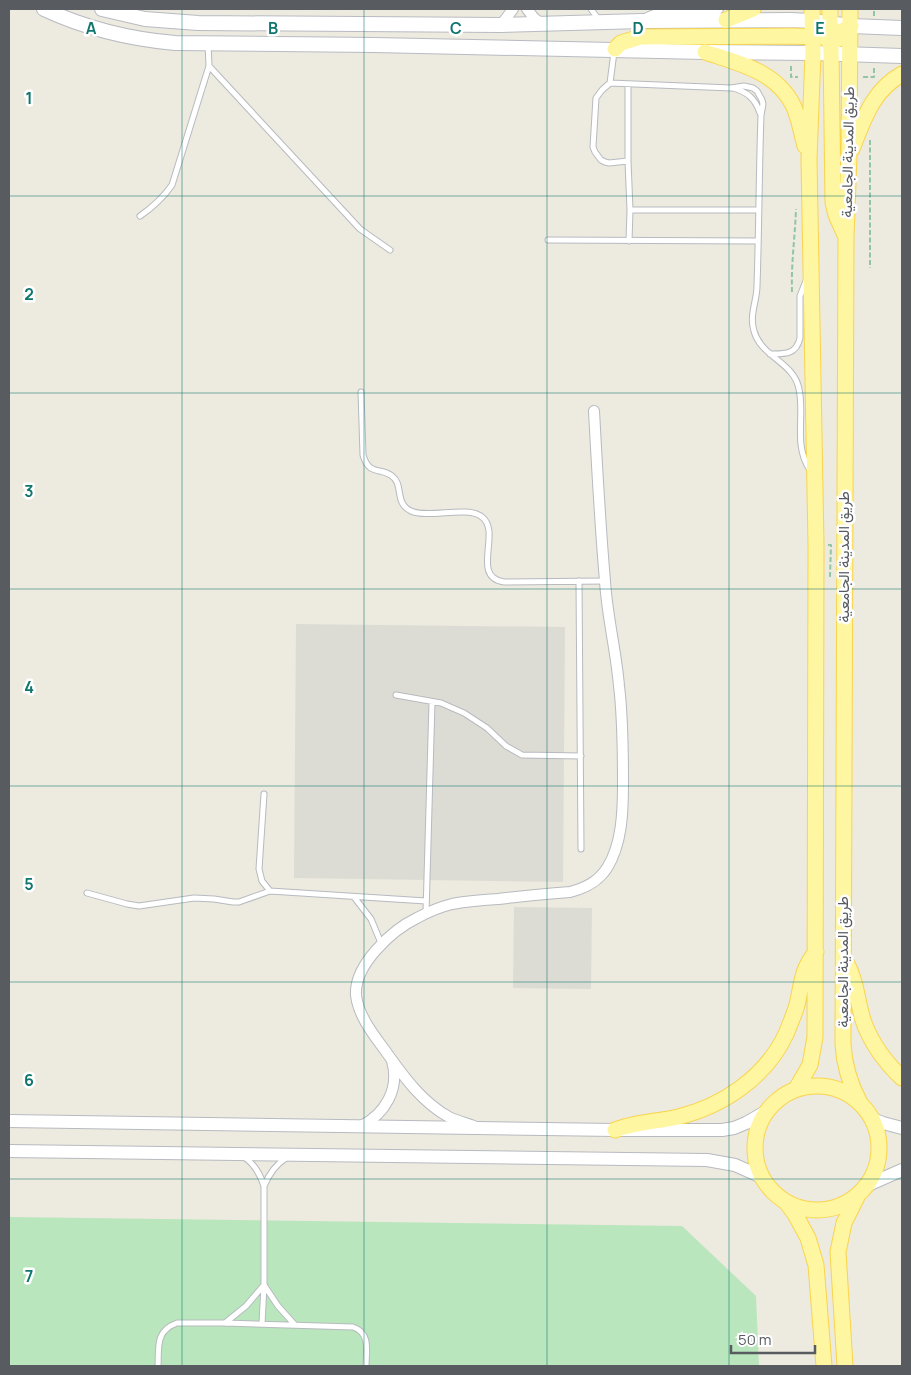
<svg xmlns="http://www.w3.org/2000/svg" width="911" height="1375" font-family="Manrope,Vazirmatn,sans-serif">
	<rect width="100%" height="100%" fill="#edeadf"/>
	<path fill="#dddcd4" d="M 296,624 L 565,627 L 563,882 L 294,878 Z
		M 514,907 L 592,908 L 591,989 L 513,988 Z"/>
	<path fill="#b9e6bc" d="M 9,1217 L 682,1226 L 756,1296 L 759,1366 L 9,1366 Z"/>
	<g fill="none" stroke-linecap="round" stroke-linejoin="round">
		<g stroke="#b7babf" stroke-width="7">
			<path id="service" d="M 591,9 L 599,20
				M 208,44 L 209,66 L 360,229 L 390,250
				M 614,52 L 610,83 L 602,90 L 596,98 L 593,147 L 595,152 L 601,160 L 605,162 L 609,163 L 628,161
				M 610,83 L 731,88 L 744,86 L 753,88 L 757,91 L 762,100 L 763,104 L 761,115 C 759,172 759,229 757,286 C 757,301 749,315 754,331 C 761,357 794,362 799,389 C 805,416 793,445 810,470
				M 628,84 L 628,161 L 630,210 L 629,241
				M 733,88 C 747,92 755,98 760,113
				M 630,210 L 758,210
				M 140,216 C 153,207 163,198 172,185 L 209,66
				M 548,240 L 758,241
				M 770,354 C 785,354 796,355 800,338 L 800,296 L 806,281
				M 361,392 L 363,455 C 369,476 380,467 392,476 C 404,485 394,503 411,511 C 429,519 468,505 482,517 C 502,532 470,577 504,582 L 605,581
				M 579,581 L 581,849
				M 396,695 L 441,703 L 464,713 L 487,728 L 506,746 L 522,755 L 581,756
				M 264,794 L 259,869 L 262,881 L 270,891 L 426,901
				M 87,893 L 127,904 L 139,906 L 194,898 L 214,899 L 233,902 L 239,902 L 270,891
				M 354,897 L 371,919 L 381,943
				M 426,913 L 432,702
				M 244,1157 C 255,1164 260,1174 264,1186 L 264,1285 L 262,1324
				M 264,1186 C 269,1174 275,1165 286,1158
				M 225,1323 L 246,1306 L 264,1285 L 278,1306 L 295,1325
				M 158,1366 C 159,1347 155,1331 177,1323 L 225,1323 L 353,1327 C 371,1333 366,1351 366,1366"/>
		</g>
		<g stroke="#b7babf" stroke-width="12">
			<path id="minor" d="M 527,9 L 534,18 L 542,24
				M 644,20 C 666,5 694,17 718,9
				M 501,25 L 513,9
				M 361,1126 C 385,1114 400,1089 392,1061
				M 474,1126 C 466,1123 457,1121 449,1117 C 421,1102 402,1074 384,1049 C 373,1034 358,1015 356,995 C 354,965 392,930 417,918 C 428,912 440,907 452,904 C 467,901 482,900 498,899 C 522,896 546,894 570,892 C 585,888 598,882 607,868 C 622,844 623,812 623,784 C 623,751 623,718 619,686 C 616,650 607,616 605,581 C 600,524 597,467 594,411"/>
		</g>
		<g stroke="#b7babf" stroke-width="14">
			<path id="tertiary" d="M 872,1119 L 883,1123 L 902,1128
				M 9,1121 L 615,1130 L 722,1130 L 734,1128 L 746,1123 L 767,1111
				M 9,1151 L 707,1160 L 735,1165 L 762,1177
				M 868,1185 L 902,1170"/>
		</g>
		<g stroke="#b8bbc2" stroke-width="16">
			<path id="secondary" d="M 44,9 C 87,29 128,39 175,43 L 374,45 L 705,52 L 813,53 L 902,56
				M 102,9 L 145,19 L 198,23 L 501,25 L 642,21 L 790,20 L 812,21 L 851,26 L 902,28"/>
		</g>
		<g stroke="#f9d44c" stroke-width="17">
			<path id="primary" d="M 830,9 L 830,24 L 837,40
				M 850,9 L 849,157 L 846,236 L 843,1044 C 844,1065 850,1084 860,1103
				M 726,20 L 753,9
				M 822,30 L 828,37 L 831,49 L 833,202 L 836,215 L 845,235
				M 615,49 L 621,43 L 640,37 L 790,36 L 820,37 L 835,35 L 851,26
				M 705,52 C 738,63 776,71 793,105 C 799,117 801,132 805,146
				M 852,149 C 864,119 872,91 902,74
				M 846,962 C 857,981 857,1003 864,1023 C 872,1044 886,1063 902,1078
				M755 1148a62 62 0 1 1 124 0a62 62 0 1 1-124 0Z
				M 796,1089 L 810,1065 L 815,1037 L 816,545 L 809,159 L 813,53 L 812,9
				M 615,1130 C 635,1122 656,1122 678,1117 C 723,1106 766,1077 786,1034 C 790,1024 794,1015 797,1005 C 802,984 801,970 816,952
				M 786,1202 L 795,1214 L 808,1238 L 816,1265 L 824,1366
				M 845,1366 L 838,1252 L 844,1223 L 857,1197"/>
		</g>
		<path stroke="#91c5a3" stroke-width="2" stroke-dasharray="5 2.5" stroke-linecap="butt" d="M 874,16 L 874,9
			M 791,66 L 791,77 L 798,77
			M 863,77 L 874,77 L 874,68
			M 870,140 L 870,268
			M 792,292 C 791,264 795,237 796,209
			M 828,545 L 831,545 L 830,576 L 833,576"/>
		<use href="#service" stroke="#fff" stroke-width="5"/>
		<use href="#minor" stroke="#fff" stroke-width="10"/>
		<use href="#tertiary" stroke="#fff" stroke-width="12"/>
		<use href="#secondary" stroke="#fff" stroke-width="14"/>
		<use href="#primary" stroke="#fff6a2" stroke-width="15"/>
	</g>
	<path fill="none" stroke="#0f766e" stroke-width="1" stroke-opacity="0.55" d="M 182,9 L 182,1366M 364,9 L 364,1366M 547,9 L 547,1366M 729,9 L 729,1366M 9,196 L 902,196M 9,393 L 902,393M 9,589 L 902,589M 9,786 L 902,786M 9,982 L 902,982M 9,1179 L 902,1179"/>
	<g text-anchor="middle" stroke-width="5" stroke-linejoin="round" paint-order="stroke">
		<g font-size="15" fill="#585c61" stroke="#fff">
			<text transform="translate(848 152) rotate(-89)" y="5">طريق المدينة الجامعية</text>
			<text transform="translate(844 557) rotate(-90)" y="5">طريق المدينة الجامعية</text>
			<text transform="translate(843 962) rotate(-90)" y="5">طريق المدينة الجامعية</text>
		</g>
	</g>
	<g font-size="16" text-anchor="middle" font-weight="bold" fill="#0f766e" stroke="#fff" stroke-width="5" stroke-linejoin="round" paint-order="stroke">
		<text x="91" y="34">A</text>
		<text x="273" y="34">B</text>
		<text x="456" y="34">C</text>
		<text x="638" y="34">D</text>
		<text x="820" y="34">E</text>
		<text x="29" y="104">1</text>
		<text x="29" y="300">2</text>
		<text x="29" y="497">3</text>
		<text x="29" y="693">4</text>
		<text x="29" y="890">5</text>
		<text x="29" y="1086">6</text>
		<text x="29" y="1282">7</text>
	</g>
	<rect width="911" height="1375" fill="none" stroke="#585c61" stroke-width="20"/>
	<path d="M731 1345v8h84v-8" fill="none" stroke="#585c61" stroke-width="2.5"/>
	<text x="738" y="1345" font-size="15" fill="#585c61" stroke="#ffffff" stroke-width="4" paint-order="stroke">50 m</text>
</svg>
